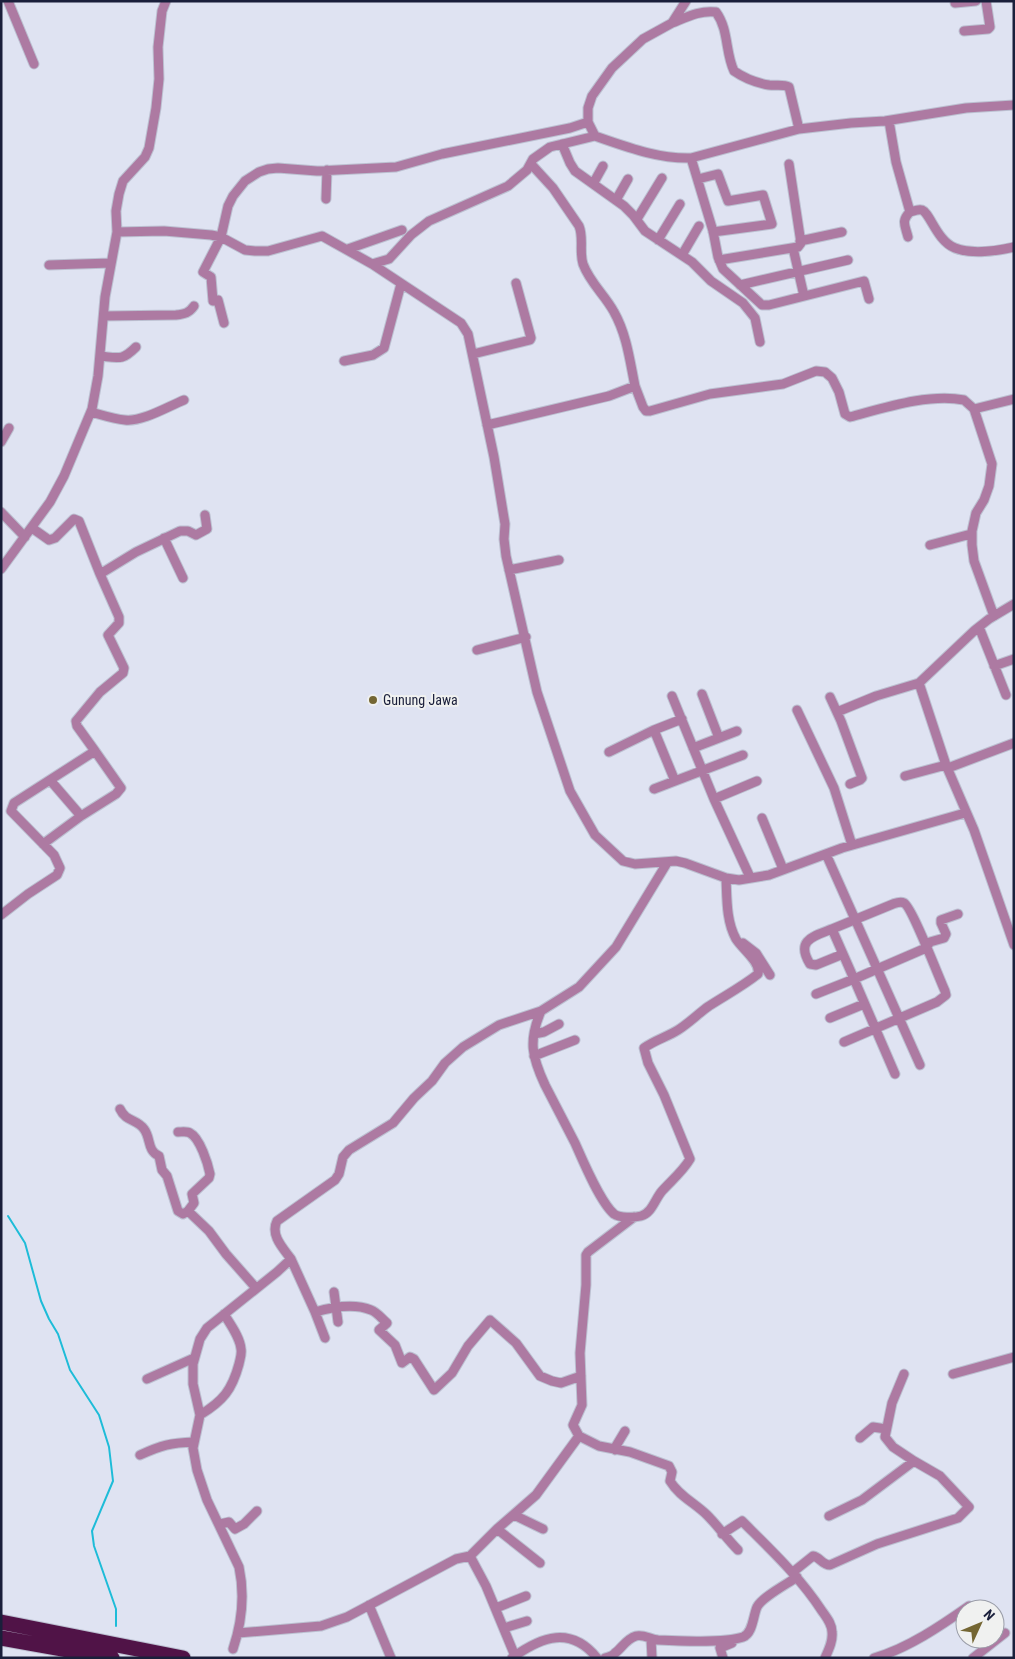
<svg xmlns="http://www.w3.org/2000/svg" width="1015" height="1659" font-family="'Roboto Condensed',sans-serif">
	<rect width="100%" height="100%" fill="#dfe3f2"/>
	<g fill="none" stroke-linecap="round" stroke-linejoin="round">
		<path stroke="#1ebcd8" stroke-width="2" d="M 8,1216 L 25,1243 L 41,1301 L 49,1319 L 58,1334 L 70,1370 L 99,1415 L 109,1447 L 113,1481 L 92,1531 L 94,1546 L 116,1609 L 116,1626"/>
		<g stroke="#bcc0d1" stroke-width="11">
			<path id="minor" d="M 8,1 L 34,64
				M 955,3 L 976,1
				M 672,23 C 687,17 700,10 716,12 C 729,30 725,52 734,71 C 744,78 757,83 769,85 C 776,86 783,84 789,87 L 799,129
				M 964,31 L 988,29 L 990,27 L 986,1
				M 889,121 L 896,162 L 910,212 C 901,221 905,225 908,237
				M 588,122 L 588,108 L 592,96 L 612,68 L 643,39 L 672,23 L 686,1
				M 595,136 C 627,147 658,159 691,158 L 799,129 L 851,123 L 885,121 L 966,108 L 1014,105
				M 562,144 L 570,163 L 575,171 L 624,206 L 633,215 L 645,231 L 692,262 L 711,281 L 743,303 L 755,318 L 760,342
				M 691,158 L 713,231 L 718,257 L 723,269 L 762,305 L 769,305 L 864,281 L 869,299
				M 531,164 L 553,188 L 579,226 C 584,238 579,251 583,264 C 590,283 605,295 614,312 C 627,335 630,362 635,386
				M 698,179 L 718,174 L 728,201 L 763,195 L 772,224 L 713,232
				M 593,184 L 603,166
				M 326,199 L 327,170
				M 616,200 L 628,179
				M 910,212 C 914,211 918,209 922,210 C 930,213 937,241 955,248 C 973,255 996,251 1014,247
				M 637,219 L 662,178
				M 117,232 L 164,231 L 211,235 L 221,237 L 245,250 L 255,251 L 268,251 L 322,236 L 372,264 L 461,323 L 468,334 L 494,457 L 505,524 L 504,539 L 506,556 L 537,692 L 570,791 L 595,835 L 623,861 L 635,864 L 676,861 L 685,863 L 726,878 L 739,880 L 769,875 L 842,848 L 965,813
				M 658,240 L 680,204
				M 800,241 L 842,232
				M 793,248 L 804,296
				M 348,249 L 402,230
				M 682,255 L 699,226
				M 719,260 L 798,247 L 801,243 L 789,164
				M 49,265 L 111,263
				M 740,285 L 848,260
				M 104,316 L 176,315 C 185,314 189,313 194,306
				M 224,323 L 218,300 L 213,301 L 211,277 L 203,272 L 221,237 L 228,206 L 233,196 L 245,181 L 259,172 L 268,169 L 278,168 L 317,171 L 396,167 L 442,154 L 570,128 L 588,122 L 595,136 L 550,147 L 533,159 L 527,170 L 508,186 L 429,221 L 411,235 L 389,259 L 372,264
				M 473,354 L 530,340 L 531,338 L 516,283
				M 100,356 C 119,358 122,361 136,347
				M 344,361 L 373,355 L 384,348 L 401,284
				M 974,409 L 992,464 L 989,486 L 984,500 L 976,513 L 972,531 L 972,545 L 974,561 L 994,616
				M 91,412 C 102,415 114,419 125,420 C 142,422 167,407 184,400
				M 487,425 L 609,396 L 635,386 L 643,407 L 646,411 L 650,411 L 710,394 L 783,384 L 816,371 L 825,372 L 832,378 L 839,392 L 845,414 L 850,417 C 884,408 929,393 964,400 L 974,409 L 1014,399
				M 1,442 L 9,428
				M 1,512 L 25,537
				M 164,538 L 183,578
				M 930,545 L 971,534
				M 1,569 L 50,502 L 64,476 L 92,409 L 98,376 L 105,297 L 117,232 L 116,211 L 119,194 L 123,181 L 145,157 L 149,148 L 156,108 L 159,79 L 158,47 L 162,11 L 166,1
				M 509,570 L 559,560
				M 100,574 L 136,552 L 180,531 L 188,531 L 196,535 L 207,529 L 205,515
				M 1014,604 L 989,619 L 975,630 L 919,683 L 946,765 L 974,830 L 1014,945
				M 979,627 L 1006,695
				M 477,650 L 526,637
				M 994,666 L 1014,659
				M 702,694 L 719,738
				M 672,696 L 714,799 L 750,877
				M 830,697 L 841,721 L 862,778 L 860,780 L 850,784
				M 797,710 L 834,788 L 852,845
				M 837,712 L 876,696 L 919,683
				M 693,748 L 737,731
				M 609,752 L 654,730
				M 948,768 L 1014,743
				M 905,776 L 946,765
				M 675,781 L 654,730 L 682,719
				M 654,789 L 743,755
				M 714,799 L 757,781
				M 81,816 L 116,794 L 121,788 L 95,751
				M 762,818 L 783,869
				M 43,844 L 81,816 L 50,780
				M 826,854 L 920,1065
				M 1,915 L 28,894 L 57,875 L 60,868 L 54,855 L 11,811 L 14,803 L 95,751 L 77,726 L 76,721 L 100,692 L 123,673 L 124,668 L 108,635 L 119,623 L 119,617 L 100,574 L 79,521 L 74,519 L 55,538 L 49,540 L 32,528
				M 832,929 C 814,936 795,940 810,964 L 816,965 L 843,954
				M 743,943 L 756,953 L 770,975
				M 816,994 L 854,979 L 895,1074
				M 541,1011 C 528,1041 532,1057 545,1085 C 555,1104 565,1124 575,1143 C 583,1161 600,1202 614,1214 C 620,1218 633,1218 641,1216 C 652,1213 655,1199 662,1191 C 672,1180 683,1171 690,1159 L 664,1095 L 648,1063 L 644,1048 C 655,1040 667,1037 678,1030 C 689,1023 699,1013 709,1006 C 726,995 743,986 758,974 C 761,962 742,949 736,939 C 726,921 727,898 726,878
				M 830,1018 L 864,1004
				M 534,1034 L 544,1032 L 559,1024
				M 844,1042 L 937,1002 L 946,995 L 945,991 C 939,978 912,907 904,903 C 900,901 896,903 893,904 L 832,929 L 854,979 L 926,948 L 930,942 L 944,938 L 946,934 L 941,923 L 941,920 L 958,914
				M 534,1056 L 575,1040
				M 120,1109 C 126,1122 137,1119 144,1129 C 151,1138 147,1151 159,1156 L 162,1170 L 167,1176 L 178,1211 L 183,1214 L 188,1211 L 209,1231 L 226,1254 L 256,1288
				M 178,1132 C 182,1132 187,1131 190,1133 C 200,1138 208,1164 210,1174 L 209,1178 L 192,1194 L 194,1203 L 188,1211
				M 291,1259 L 315,1312 C 332,1307 354,1303 371,1310 C 377,1312 382,1319 387,1323 L 379,1330 L 395,1345 L 402,1363 L 410,1357 L 414,1359 L 434,1390 L 452,1373 L 468,1346 L 490,1320 L 516,1343 L 540,1376 L 552,1381 L 561,1383 L 581,1376
				M 334,1292 L 338,1322
				M 315,1312 L 325,1338
				M 904,1374 L 892,1403 L 885,1437 L 893,1447 L 914,1461
				M 953,1374 L 1014,1357
				M 147,1379 L 194,1358
				M 200,1415 C 223,1401 232,1390 239,1364 C 240,1359 242,1354 241,1349 C 240,1337 230,1324 224,1314
				M 579,1436 L 599,1446 L 630,1452 L 669,1466 L 672,1472 L 670,1481 C 679,1496 695,1503 707,1515 C 718,1526 727,1539 738,1550
				M 860,1438 L 873,1427 L 886,1429
				M 615,1450 L 616,1446 L 625,1431
				M 140,1455 C 162,1445 170,1443 194,1442
				M 514,1515 L 543,1529
				M 220,1524 L 229,1522 L 235,1529 L 244,1524 L 257,1511
				M 497,1529 L 540,1563
				M 722,1534 L 742,1521 C 771,1550 800,1577 822,1611 C 827,1618 832,1624 832,1632 C 833,1641 829,1649 825,1658
				M 470,1556 L 486,1586 L 515,1656
				M 793,1572 L 813,1556 C 820,1557 822,1565 830,1565 L 877,1544 L 958,1518 L 969,1507 L 940,1476 L 914,1461 L 862,1500 L 829,1516
				M 369,1605 L 391,1658
				M 496,1608 L 526,1596
				M 504,1628 L 527,1621
				M 238,1633 L 321,1626 L 347,1617 L 456,1559 L 470,1556 L 497,1529 L 536,1495 L 579,1436 L 573,1425 L 582,1405 L 580,1353 L 586,1285 L 586,1255 L 588,1252 L 634,1217
				M 651,1639 L 652,1658
				M 233,1649 C 242,1622 245,1595 239,1567 L 207,1500 L 197,1470 L 193,1448 L 200,1415 L 193,1384 L 193,1364 L 200,1339 L 207,1328 L 277,1272 L 291,1259 C 283,1248 270,1235 277,1221 L 335,1180 L 339,1174 L 343,1157 L 349,1150 L 393,1123 L 414,1098 L 432,1081 L 445,1063 L 463,1047 L 499,1025 L 541,1011 L 579,987 L 616,947 L 667,863
				M 512,1658 C 542,1636 571,1626 597,1658
				M 605,1658 C 608,1657 613,1656 615,1653 C 622,1648 626,1639 636,1636 C 643,1634 650,1639 658,1640 C 676,1641 726,1643 743,1637 C 753,1633 753,1616 757,1607 C 762,1597 787,1584 797,1577
				M 723,1658 L 720,1648 L 732,1643
				M 874,1658 C 907,1649 942,1625 969,1606
				M 973,1658 L 1005,1633"/>
		</g>
		<g stroke="#bcc0d1" stroke-width="17">
			<path id="motorway" d="M 1,1622 L 183,1658
				M 1,1638 L 112,1658"/>
		</g>
		<use href="#minor" stroke="#ad7aa2" stroke-width="9"/>
		<use href="#motorway" stroke="#501347" stroke-width="15"/>
	</g>
	<circle fill="#746633" stroke="#f0f1f0" stroke-width="2" cx="373" cy="700" r="5"/>
	<g text-anchor="middle" stroke-width="4" stroke-linejoin="round" paint-order="stroke">
		<g font-size="14" fill="#1a1f3b" stroke="#f0f1f0" text-anchor="start">
			<text x="383" y="705">Gunung Jawa</text>
		</g>
	</g>
	<rect width="1015" height="1659" fill="none" stroke="#1a1f3b" stroke-width="5"/>
	<g transform="translate(980 1624) rotate(46)"><circle r="24" fill="#f0f1f0" stroke="#9a9da8"/>
	<path d="M0-4L9 19L0 12L-9 19Z" fill="#746633"/>
	<text y="-8" font-size="14" font-weight="bold" text-anchor="middle" fill="#1a1f3b">N</text>
	</g>
</svg>
